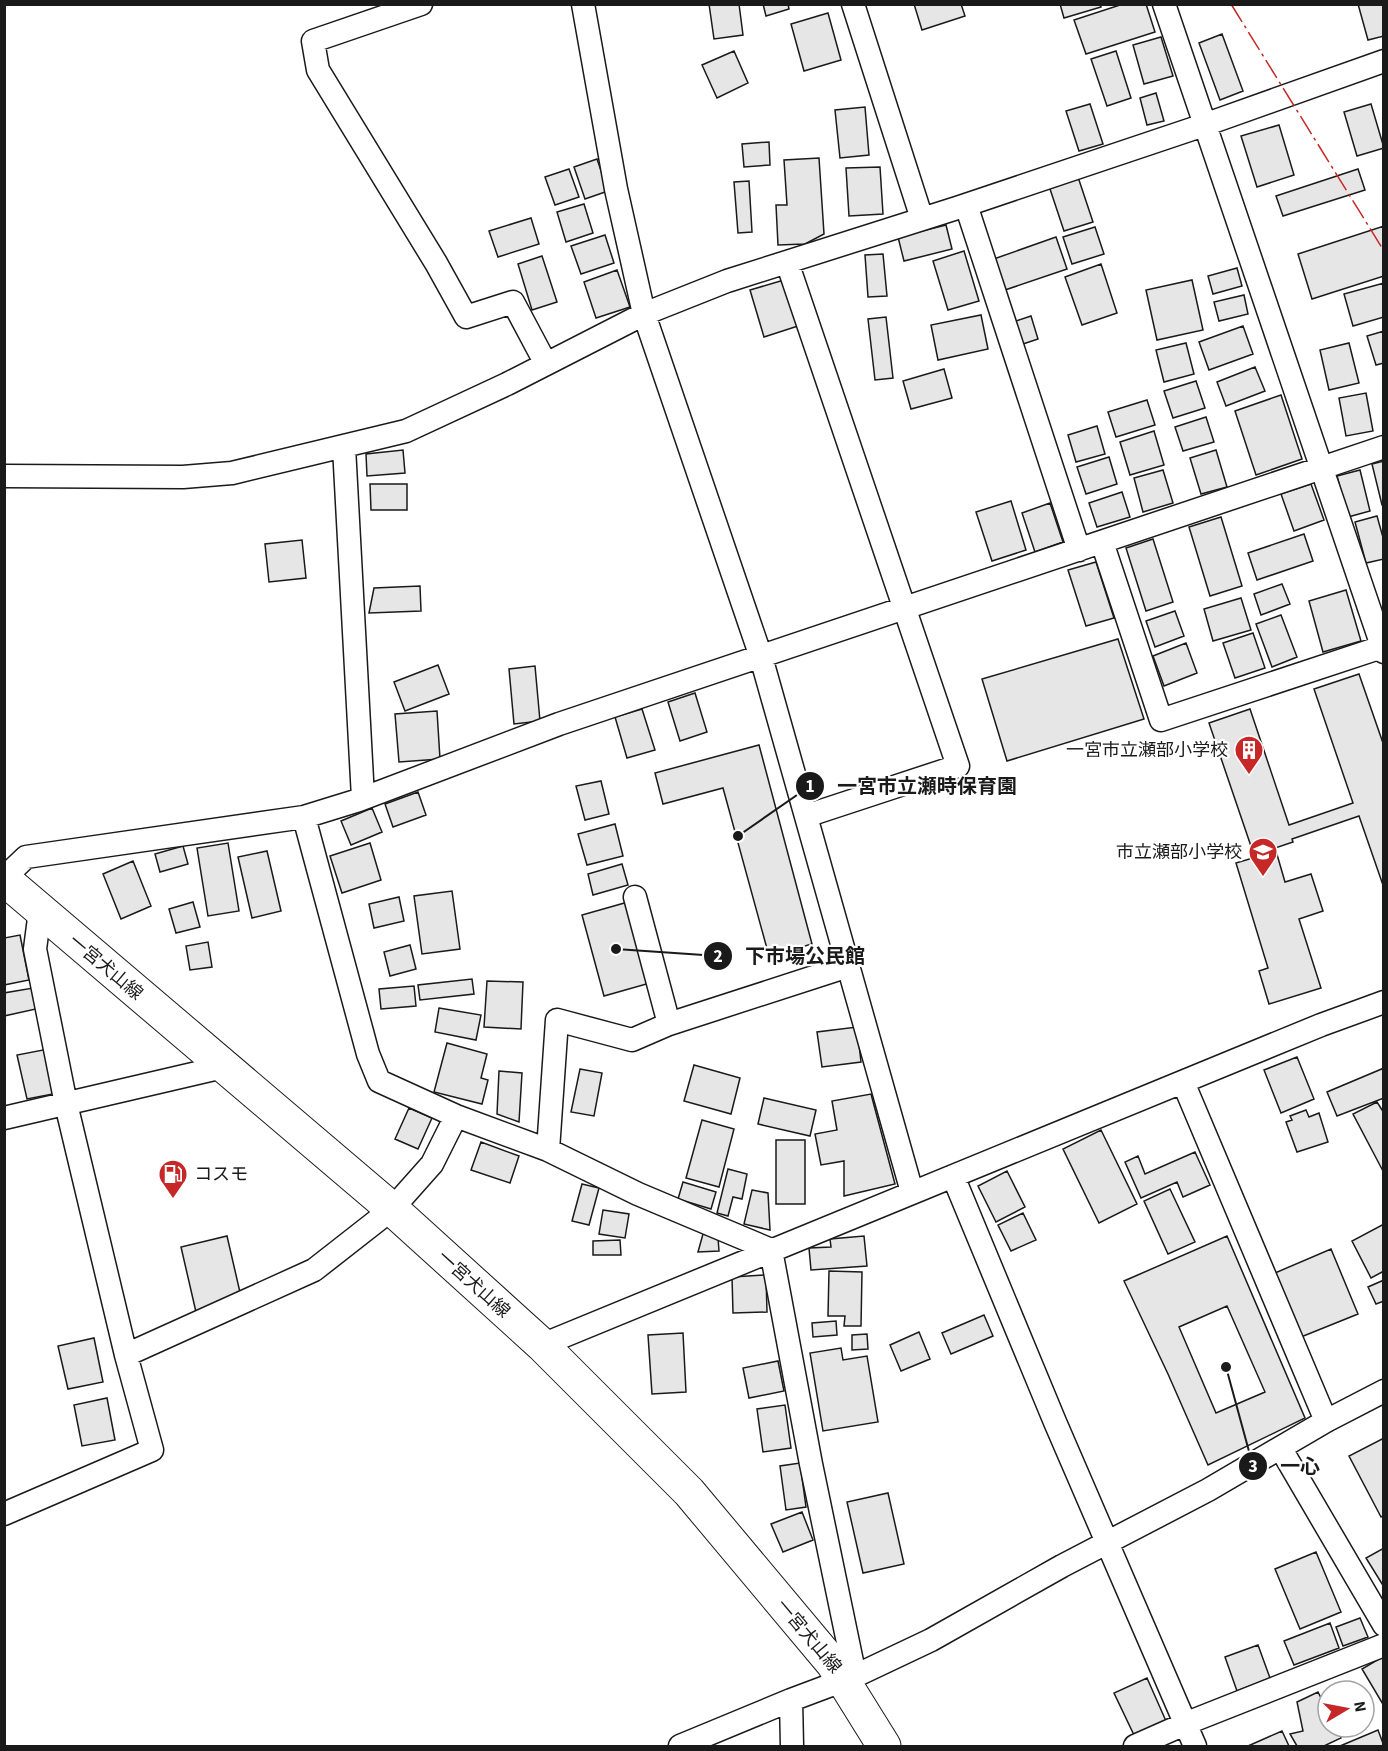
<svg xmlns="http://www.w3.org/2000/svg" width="1388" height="1751" font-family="'Source Sans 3','Noto Sans JP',sans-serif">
	<rect width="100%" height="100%" fill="#fff"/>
	<path fill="#e6e6e6" stroke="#1a1a1a" stroke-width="1.5" fill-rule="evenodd" d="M 709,4 L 739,4 L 743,35 L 714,39 Z
		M 763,4 L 788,4 L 789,9 L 766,16 Z
		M 914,4 L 961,4 L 965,16 L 922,30 Z
		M 1060,4 L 1100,4 L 1101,7 L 1064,18 Z
		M 1123,4 L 1146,4 L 1155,32 L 1086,54 L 1074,20 Z
		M 1358,4 L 1384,4 L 1384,36 L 1368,40 Z
		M 828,13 L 841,60 L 804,71 L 791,24 Z
		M 1222,34 L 1243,91 L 1220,100 L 1199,43 Z
		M 1161,37 L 1173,76 L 1144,84 L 1133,45 Z
		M 734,51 L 748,83 L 717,98 L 702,65 Z
		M 1116,51 L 1131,98 L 1107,106 L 1091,59 Z
		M 1156,93 L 1164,121 L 1147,125 L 1140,98 Z
		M 1090,104 L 1103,144 L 1079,151 L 1066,111 Z
		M 1371,104 L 1384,148 L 1357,156 L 1344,112 Z
		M 865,107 L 869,155 L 840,158 L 835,110 Z
		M 1279,125 L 1294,175 L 1257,187 L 1241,136 Z
		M 769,142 L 770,165 L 744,167 L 742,144 Z
		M 819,158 L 824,234 L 805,244 L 778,245 L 776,205 L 787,205 L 784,160 Z
		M 597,159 L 608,191 L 585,199 L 574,167 Z
		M 880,167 L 883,214 L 849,216 L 846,168 Z
		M 569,169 L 579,197 L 555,205 L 545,177 Z
		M 1358,169 L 1365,190 L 1283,216 L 1276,196 Z
		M 1078,177 L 1093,222 L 1064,231 L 1049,186 Z
		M 749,181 L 752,232 L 738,233 L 734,182 Z
		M 584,204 L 593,233 L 566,242 L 557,212 Z
		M 531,218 L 539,244 L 498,257 L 489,231 Z
		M 946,225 L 952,249 L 904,261 L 898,237 Z
		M 1384,226 L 1384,276 L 1312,299 L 1298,254 Z
		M 1095,227 L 1104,254 L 1072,264 L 1063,237 Z
		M 605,235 L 614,263 L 581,274 L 571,246 Z
		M 1056,237 L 1067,269 L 1002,291 L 991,260 Z
		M 964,251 L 979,301 L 948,310 L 933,261 Z
		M 883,254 L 887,296 L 868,297 L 865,255 Z
		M 542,256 L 557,302 L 532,310 L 518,264 Z
		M 1101,264 L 1117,313 L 1082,325 L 1065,277 Z
		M 1237,268 L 1242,286 L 1213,294 L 1208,276 Z
		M 617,270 L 630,307 L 596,318 L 584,282 Z
		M 784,280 L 798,326 L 764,337 L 750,290 Z
		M 1192,280 L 1203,330 L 1157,340 L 1146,290 Z
		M 1384,283 L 1384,317 L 1353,326 L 1344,294 Z
		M 1244,295 L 1248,314 L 1219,321 L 1214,302 Z
		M 981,315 L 988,349 L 938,360 L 931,325 Z
		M 1031,316 L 1038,339 L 1020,345 L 1013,322 Z
		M 886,317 L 893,378 L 875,380 L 868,319 Z
		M 1243,326 L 1253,354 L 1209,370 L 1199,342 Z
		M 1384,331 L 1384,363 L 1376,365 L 1367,336 Z
		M 1186,343 L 1194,374 L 1164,382 L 1156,350 Z
		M 1349,343 L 1359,383 L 1329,390 L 1320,350 Z
		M 1255,367 L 1265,391 L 1226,406 L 1217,382 Z
		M 944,369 L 952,398 L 911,409 L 903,381 Z
		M 1196,381 L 1205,408 L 1173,418 L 1164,391 Z
		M 1366,393 L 1373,431 L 1346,436 L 1339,398 Z
		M 1281,395 L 1302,459 L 1256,475 L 1235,411 Z
		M 1147,400 L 1155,425 L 1116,437 L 1108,412 Z
		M 1206,417 L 1214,442 L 1183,451 L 1175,427 Z
		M 1097,426 L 1105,454 L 1076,462 L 1068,435 Z
		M 1154,431 L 1164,465 L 1130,475 L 1120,442 Z
		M 403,450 L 405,473 L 367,476 L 366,454 Z
		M 1216,450 L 1227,487 L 1201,494 L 1190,458 Z
		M 1109,457 L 1117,484 L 1086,494 L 1077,467 Z
		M 1384,461 L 1384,505 L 1382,505 L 1372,464 Z
		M 1163,470 L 1173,503 L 1143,512 L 1134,478 Z
		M 1360,470 L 1370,511 L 1348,517 L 1337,476 Z
		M 370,484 L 407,484 L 407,510 L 371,510 Z
		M 1311,484 L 1324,520 L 1294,531 L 1281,494 Z
		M 1122,492 L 1130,517 L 1097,527 L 1089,503 Z
		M 1011,501 L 1026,550 L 992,561 L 976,512 Z
		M 1050,503 L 1063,542 L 1035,552 L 1022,513 Z
		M 1377,516 L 1384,541 L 1384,559 L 1366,563 L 1355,522 Z
		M 1221,517 L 1242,586 L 1210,596 L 1189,527 Z
		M 1304,534 L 1313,561 L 1257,580 L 1248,553 Z
		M 1153,539 L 1173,602 L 1146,611 L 1126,548 Z
		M 302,540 L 306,578 L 269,582 L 265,544 Z
		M 1096,562 L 1114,618 L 1086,626 L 1068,570 Z
		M 1282,584 L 1290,604 L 1261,615 L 1254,594 Z
		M 420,586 L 421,611 L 369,613 L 374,588 Z
		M 1346,590 L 1361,641 L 1323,652 L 1309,601 Z
		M 1241,598 L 1251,630 L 1213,641 L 1204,609 Z
		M 1175,611 L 1184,636 L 1155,647 L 1146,621 Z
		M 1281,615 L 1297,657 L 1272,667 L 1256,624 Z
		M 1253,633 L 1265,668 L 1235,678 L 1223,643 Z
		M 1118,639 L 1144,719 L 1007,761 L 982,679 Z
		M 1186,643 L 1197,673 L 1164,686 L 1153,656 Z
		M 438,665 L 449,694 L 405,711 L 394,682 Z
		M 535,666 L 540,721 L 514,724 L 509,669 Z
		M 1359,674 L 1384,746 L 1384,888 L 1359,816 L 1292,839 L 1293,842 L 1254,855 L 1209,723 L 1250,709 L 1289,825 L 1353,803 L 1314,689 Z
		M 695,693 L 707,732 L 680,741 L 668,702 Z
		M 642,709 L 655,750 L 627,758 L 615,717 Z
		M 437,711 L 440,759 L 399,762 L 395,714 Z
		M 759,745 L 812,944 L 769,956 L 723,788 L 663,804 L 655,773 Z
		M 601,781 L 609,814 L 585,820 L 576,786 Z
		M 418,792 L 426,815 L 393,827 L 385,804 Z
		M 372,808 L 382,832 L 351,845 L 341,821 Z
		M 615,824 L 623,856 L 587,865 L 578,834 Z
		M 228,843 L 239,911 L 208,916 L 197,848 Z
		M 370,843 L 381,880 L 342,893 L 330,856 Z
		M 183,846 L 188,864 L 160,872 L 155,854 Z
		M 267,851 L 281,911 L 252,918 L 238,857 Z
		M 1276,851 L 1285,882 L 1311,874 L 1323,911 L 1299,919 L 1321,988 L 1269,1004 L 1259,971 L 1268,968 L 1236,863 Z
		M 133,861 L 151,906 L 121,919 L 103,874 Z
		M 622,864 L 628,885 L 593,895 L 588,874 Z
		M 452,891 L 460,949 L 422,954 L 414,896 Z
		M 399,897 L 404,921 L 374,928 L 369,904 Z
		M 193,902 L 200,927 L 176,933 L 169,909 Z
		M 628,902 L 650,983 L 604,996 L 582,915 Z
		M 20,935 L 29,980 L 4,985 L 4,938 Z
		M 208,942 L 212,967 L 190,970 L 186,946 Z
		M 410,945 L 416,969 L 390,976 L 384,952 Z
		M 472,979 L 474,994 L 420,1000 L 418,985 Z
		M 487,981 L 523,982 L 521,1029 L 484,1027 Z
		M 414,986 L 416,1006 L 381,1009 L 379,989 Z
		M 33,988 L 36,1009 L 4,1016 L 4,993 Z
		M 439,1008 L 481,1015 L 476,1040 L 435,1032 Z
		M 857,1027 L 861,1062 L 822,1067 L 817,1032 Z
		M 447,1043 L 487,1054 L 481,1078 L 488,1080 L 482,1104 L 434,1092 Z
		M 48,1049 L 58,1093 L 27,1099 L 17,1055 Z
		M 1297,1057 L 1314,1099 L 1281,1113 L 1264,1070 Z
		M 694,1065 L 740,1078 L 731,1114 L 684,1101 Z
		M 1384,1068 L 1384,1098 L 1337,1116 L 1327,1092 Z
		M 580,1069 L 602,1073 L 594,1116 L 571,1112 Z
		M 499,1071 L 522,1073 L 519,1122 L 497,1114 Z
		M 871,1094 L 895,1184 L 844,1196 L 844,1161 L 821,1165 L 815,1134 L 837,1130 L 832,1101 Z
		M 764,1098 L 816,1110 L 810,1136 L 758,1124 Z
		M 1377,1102 L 1384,1113 L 1384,1173 L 1353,1114 Z
		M 409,1108 L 432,1118 L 418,1149 L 395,1139 Z
		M 1306,1110 L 1309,1117 L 1319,1113 L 1328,1142 L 1297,1152 L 1286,1122 L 1292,1120 L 1290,1116 Z
		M 702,1120 L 734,1129 L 719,1187 L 686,1178 Z
		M 1101,1130 L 1137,1204 L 1099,1223 L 1063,1149 Z
		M 776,1140 L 805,1140 L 805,1204 L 776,1204 Z
		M 481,1142 L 519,1156 L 510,1183 L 471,1170 Z
		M 1195,1152 L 1210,1185 L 1183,1197 L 1177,1182 L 1141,1198 L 1125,1162 L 1138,1156 L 1145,1174 Z
		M 728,1169 L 747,1174 L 742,1199 L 733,1197 L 728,1216 L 717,1213 Z
		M 1007,1171 L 1025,1207 L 996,1222 L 978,1186 Z
		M 683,1182 L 716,1192 L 711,1209 L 678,1199 Z
		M 582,1184 L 599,1188 L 589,1225 L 572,1221 Z
		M 1170,1189 L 1195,1242 L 1168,1254 L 1144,1201 Z
		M 752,1190 L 768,1193 L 770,1230 L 744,1224 Z
		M 603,1210 L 629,1214 L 625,1238 L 599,1234 Z
		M 1023,1213 L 1036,1240 L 1011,1251 L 998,1225 Z
		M 1384,1224 L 1384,1271 L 1371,1278 L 1352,1241 Z
		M 703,1234 L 718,1238 L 719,1251 L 698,1252 Z
		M 227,1236 L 242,1301 L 196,1312 L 181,1247 Z
		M 864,1236 L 867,1266 L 811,1270 L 809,1248 L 831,1247 L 830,1239 Z
		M 1227,1236 L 1305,1418 L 1208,1465 L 1168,1374 L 1124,1281 ZM 1227,1306 L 1265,1392 L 1216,1413 L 1179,1327 Z
		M 620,1240 L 621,1255 L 593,1255 L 593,1241 Z
		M 1331,1249 L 1358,1314 L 1301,1337 L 1275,1273 Z
		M 829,1271 L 862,1272 L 861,1326 L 844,1326 L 845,1316 L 828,1316 Z
		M 766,1275 L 767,1312 L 733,1313 L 732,1277 Z
		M 1384,1280 L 1384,1301 L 1376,1304 L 1368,1287 Z
		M 984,1315 L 993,1336 L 951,1354 L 942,1333 Z
		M 836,1321 L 837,1335 L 813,1337 L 812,1323 Z
		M 919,1332 L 930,1359 L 901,1371 L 890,1345 Z
		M 683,1333 L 686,1392 L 652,1394 L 648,1335 Z
		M 867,1334 L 868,1349 L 852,1350 L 852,1335 Z
		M 94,1338 L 103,1382 L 68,1389 L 58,1346 Z
		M 841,1348 L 843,1360 L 867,1356 L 878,1422 L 823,1431 L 810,1353 Z
		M 778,1361 L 784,1391 L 749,1398 L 743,1368 Z
		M 107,1398 L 115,1440 L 82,1446 L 74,1405 Z
		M 785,1405 L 791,1448 L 763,1452 L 757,1409 Z
		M 1384,1438 L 1384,1515 L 1381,1517 L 1349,1456 Z
		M 800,1463 L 806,1507 L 786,1510 L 780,1466 Z
		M 888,1493 L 904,1564 L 863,1573 L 847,1502 Z
		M 802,1512 L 813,1540 L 783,1552 L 771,1524 Z
		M 1384,1548 L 1384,1587 L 1366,1558 Z
		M 1316,1552 L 1341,1612 L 1300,1629 L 1275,1569 Z
		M 1360,1618 L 1368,1637 L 1343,1646 L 1336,1627 Z
		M 1330,1623 L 1339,1648 L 1294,1665 L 1284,1641 Z
		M 1258,1645 L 1270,1678 L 1237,1691 L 1225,1657 Z
		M 1384,1656 L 1384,1706 L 1362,1669 Z
		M 1147,1678 L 1166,1721 L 1134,1735 L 1114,1693 Z
		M 1318,1692 L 1328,1712 L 1328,1727 L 1336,1727 L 1341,1738 L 1324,1746 L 1297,1746 L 1290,1734 L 1303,1731 L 1297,1702 Z
		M 1378,1730 L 1384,1746 L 1340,1746 Z
		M 1282,1731 L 1289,1746 L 1248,1746 Z"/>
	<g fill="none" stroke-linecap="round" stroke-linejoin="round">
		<g stroke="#1a1a1a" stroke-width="25">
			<path id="minor" d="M 421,4 L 313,41 L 318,70 L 436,263 L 466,317 L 513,302 L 546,364
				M 583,4 L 616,189 L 644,314 L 761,657 L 912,1192
				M 853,4 L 922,219
				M 1164,4 L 1384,652
				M 966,205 L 1079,550
				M 787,262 L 958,766 L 806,816
				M 344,447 L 363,798
				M 4,476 L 183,477 L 232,473 L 406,431 L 507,384 L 644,314 L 727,281 L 957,208 L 1204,125 L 1384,61
				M 1102,542 L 1161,720 L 1382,647
				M 304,817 L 368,1054 L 379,1081 L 456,1116 L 548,1150 L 638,1194 L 771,1250 L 811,1464 L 855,1676
				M 4,878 L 26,857 L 304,817 L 359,800 L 559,724 L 1384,447
				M 635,897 L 669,1024
				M 1183,1082 L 1326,1421
				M 4,1118 L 223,1067
				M 548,1150 L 557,1020 L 632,1040 L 669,1024 L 848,966
				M 953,1176 L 1055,1422 L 1195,1746
				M 542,1345 L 1321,1025 L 1384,1002
				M 126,1355 L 314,1270 L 392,1209 L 432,1164 L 456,1116
				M 1281,1449 L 1384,1625
				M 4,1514 L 152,1450 L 126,1355 L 66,1104 L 35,949 L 40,911
				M 791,1700 L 792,1746
				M 680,1746 L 791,1700 L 855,1676 L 931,1640 L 1062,1566 L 1208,1490 L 1326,1421 L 1384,1391
				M 1135,1746 L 1187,1723 L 1384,1645"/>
		</g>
		<g stroke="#1a1a1a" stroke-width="35">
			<path id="primary" d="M 4,879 L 392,1209 L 542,1345 L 689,1492 L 833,1664 L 884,1746"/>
		</g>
		<use href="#minor" stroke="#fff" stroke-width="22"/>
		<use href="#primary" stroke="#fff" stroke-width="33"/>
		<path stroke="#c62828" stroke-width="1.5" stroke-dasharray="21 4.5 3 4.5" stroke-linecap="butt" d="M 1231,4 L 1384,251"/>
	</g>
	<defs>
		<g id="building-pin" transform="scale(1.5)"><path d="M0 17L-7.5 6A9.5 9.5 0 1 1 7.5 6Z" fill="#c62828" stroke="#fff"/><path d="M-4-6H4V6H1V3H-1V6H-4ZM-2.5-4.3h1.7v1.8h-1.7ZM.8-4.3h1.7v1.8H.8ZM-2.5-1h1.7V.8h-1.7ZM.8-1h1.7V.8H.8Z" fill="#fff"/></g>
		<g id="school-pin" transform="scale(1.5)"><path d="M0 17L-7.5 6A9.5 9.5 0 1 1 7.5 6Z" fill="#c62828" stroke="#fff"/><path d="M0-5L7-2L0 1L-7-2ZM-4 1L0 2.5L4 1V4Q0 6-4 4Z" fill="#fff"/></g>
		<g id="fuel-pin" transform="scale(1.5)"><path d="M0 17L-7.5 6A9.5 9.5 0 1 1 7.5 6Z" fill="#c62828" stroke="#fff"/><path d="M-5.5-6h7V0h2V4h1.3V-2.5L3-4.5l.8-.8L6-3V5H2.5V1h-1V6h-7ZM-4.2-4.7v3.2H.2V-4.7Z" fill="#fff"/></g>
	</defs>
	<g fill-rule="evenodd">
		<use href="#building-pin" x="1249" y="750"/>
		<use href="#school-pin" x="1263" y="852"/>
		<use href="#fuel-pin" x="173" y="1174"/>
	</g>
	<g text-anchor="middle" stroke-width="4.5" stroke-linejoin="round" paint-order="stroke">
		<g font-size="18" fill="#1a1a1a" stroke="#fff" text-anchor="end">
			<text x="1228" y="756">一宮市立瀬部小学校</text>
			<text x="1242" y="858">市立瀬部小学校</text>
			<text x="194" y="1180" text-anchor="start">コスモ</text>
		</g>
		<g font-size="18" fill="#1a1a1a" stroke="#fff">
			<text transform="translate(106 967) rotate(40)" y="6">一宮犬山線</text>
			<text transform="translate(474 1284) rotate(42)" y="6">一宮犬山線</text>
			<text transform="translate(809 1636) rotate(50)" y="6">一宮犬山線</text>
		</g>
	</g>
	<path fill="none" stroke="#1a1a1a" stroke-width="2" d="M738 836L810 786M616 949L718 956M1226 1367L1253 1466"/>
	<g fill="#1a1a1a" stroke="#fff" stroke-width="2">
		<circle cx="738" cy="836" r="6"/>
		<circle cx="616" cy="949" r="6"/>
		<circle cx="1226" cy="1367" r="6"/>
		<circle cx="810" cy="786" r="15"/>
		<circle cx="718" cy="956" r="15"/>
		<circle cx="1253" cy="1466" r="15"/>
	</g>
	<g font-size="18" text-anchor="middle" font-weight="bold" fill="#fff">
		<text x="810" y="792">1</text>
		<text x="718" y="962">2</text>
		<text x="1253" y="1472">3</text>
	</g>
	<g font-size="20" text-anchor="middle" font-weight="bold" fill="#1a1a1a" stroke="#fff" stroke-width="4.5" stroke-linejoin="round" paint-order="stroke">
		<text x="927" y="793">一宮市立瀬時保育園</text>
		<text x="805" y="963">下市場公民館</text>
		<text x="1300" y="1473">一心</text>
	</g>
	<rect width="1388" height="1751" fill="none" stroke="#1a1a1a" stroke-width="12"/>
	<g transform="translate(1346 1709) rotate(80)"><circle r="28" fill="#ffffff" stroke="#a3a3a3" stroke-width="1.5"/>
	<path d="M0-4.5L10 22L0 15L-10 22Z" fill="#c62828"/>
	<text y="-9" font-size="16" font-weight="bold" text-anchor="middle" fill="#1a1a1a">N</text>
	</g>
</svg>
